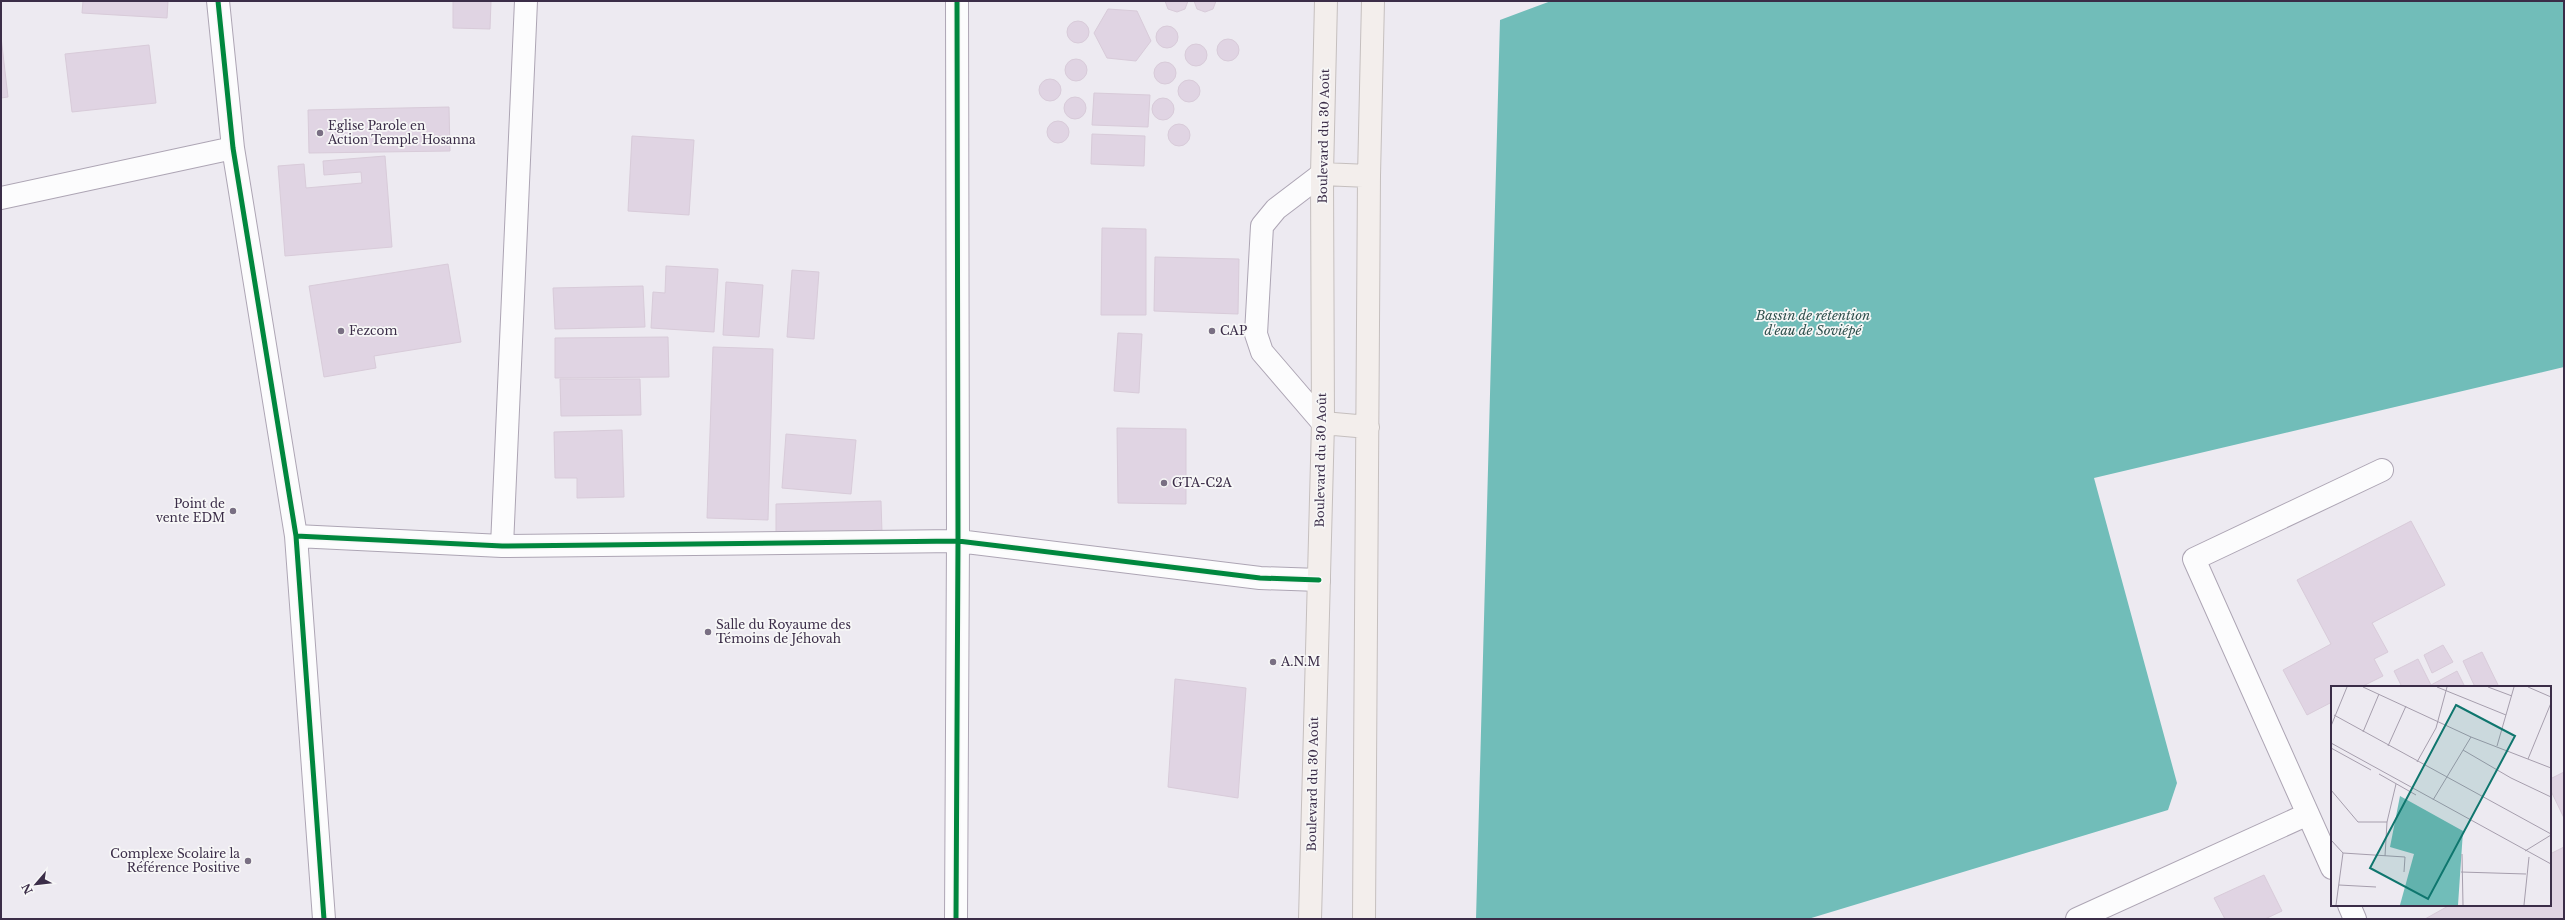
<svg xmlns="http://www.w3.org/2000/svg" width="2565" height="920" font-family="'Libre Baskerville',serif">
	<rect width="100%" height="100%" fill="#edeaf1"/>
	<path fill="#71bdb9" d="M 1551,1 L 2564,1 L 2564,367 L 2094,478 L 2177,783 L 2168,810 L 1808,919 L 1476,919 L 1500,20 Z"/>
	<path fill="#e0d4e3" stroke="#d8cbd9" d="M 83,1 L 168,1 L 167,18 L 82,13 Z
		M 453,1 L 491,1 L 490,29 L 453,28 Z
		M 1165,1 L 1188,1 L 1185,9 L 1177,12 L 1168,9 Z
		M 1194,1 L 1216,1 L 1213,9 L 1205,12 L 1197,9 Z
		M 1108,9 L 1137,11 L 1151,41 L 1136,61 L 1107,58 L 1094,33 Z
		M1067 32a11 11 0 1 1 22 0a11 11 0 1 1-22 0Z
		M1156 37a11 11 0 1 1 22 0a11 11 0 1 1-22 0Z
		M 1,37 L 8,97 L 1,98 Z
		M1217 50a11 11 0 1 1 22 0a11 11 0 1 1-22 0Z
		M1185 55a11 11 0 1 1 22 0a11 11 0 1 1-22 0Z
		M 149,45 L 156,103 L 72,112 L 65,54 Z
		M1065 70a11 11 0 1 1 22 0a11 11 0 1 1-22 0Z
		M1154 73a11 11 0 1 1 22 0a11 11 0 1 1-22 0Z
		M1039 90a11 11 0 1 1 22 0a11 11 0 1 1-22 0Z
		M1178 91a11 11 0 1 1 22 0a11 11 0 1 1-22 0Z
		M 1094,93 L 1150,95 L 1148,127 L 1092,125 Z
		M1064 108a11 11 0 1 1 22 0a11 11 0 1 1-22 0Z
		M1152 109a11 11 0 1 1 22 0a11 11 0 1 1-22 0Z
		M 449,107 L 450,151 L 309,153 L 308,110 Z
		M1047 132a11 11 0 1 1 22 0a11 11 0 1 1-22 0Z
		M1168 135a11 11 0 1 1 22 0a11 11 0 1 1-22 0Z
		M 1092,134 L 1145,136 L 1144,166 L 1091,164 Z
		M 632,136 L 694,140 L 689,215 L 628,211 Z
		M 385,156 L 392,247 L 285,256 L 278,166 L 304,164 L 306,188 L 362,183 L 361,172 L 324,175 L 323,161 Z
		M 1102,228 L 1146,229 L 1146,315 L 1101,315 Z
		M 1155,257 L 1239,259 L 1238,314 L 1154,311 Z
		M 448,264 L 461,342 L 374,356 L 376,368 L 324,377 L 309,286 Z
		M 666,266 L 718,269 L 714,332 L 651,328 L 653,292 L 665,293 Z
		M 792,270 L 819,272 L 814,339 L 787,337 Z
		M 726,282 L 763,285 L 759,337 L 723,335 Z
		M 643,286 L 645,327 L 555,329 L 553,288 Z
		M 1118,333 L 1142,334 L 1139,393 L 1114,391 Z
		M 668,337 L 669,377 L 555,378 L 555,338 Z
		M 713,347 L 773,349 L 768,520 L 707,518 Z
		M 560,379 L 640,379 L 641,415 L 561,416 Z
		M 1117,428 L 1186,429 L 1186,504 L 1118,503 Z
		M 622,430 L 624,497 L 577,498 L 577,478 L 555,478 L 554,432 Z
		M 786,434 L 856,440 L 851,494 L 782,488 Z
		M 881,501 L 882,533 L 776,536 L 776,504 Z
		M 2411,521 L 2445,585 L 2372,623 L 2388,652 L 2374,659 L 2383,676 L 2361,687 L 2332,687 L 2332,702 L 2307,715 L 2283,670 L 2331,644 L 2297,580 Z
		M 2443,645 L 2453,662 L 2432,673 L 2424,655 Z
		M 2482,652 L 2499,687 L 2475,687 L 2463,661 Z
		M 2418,659 L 2431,685 L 2457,671 L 2465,687 L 2402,687 L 2394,671 Z
		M 1175,679 L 1246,688 L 1238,798 L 1168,787 Z
		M 2564,772 L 2564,818 L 2550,789 L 2550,779 Z
		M 2564,847 L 2564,919 L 2425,919 L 2450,905 L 2550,905 L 2550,854 Z
		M 2264,875 L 2282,911 L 2265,919 L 2225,919 L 2214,898 Z"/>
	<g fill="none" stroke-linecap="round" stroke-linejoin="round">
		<g stroke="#ada5b4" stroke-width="24">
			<path id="service" d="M 1322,174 L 1276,209 L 1262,226 L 1256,334 L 1262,352 L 1323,423"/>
		</g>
		<g stroke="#ada5b4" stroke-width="24">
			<path id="minor" d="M 218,1 L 233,148 L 296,536 L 324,919
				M 1,198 L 233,148
				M 296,536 L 502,546 L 958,541 L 1260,578 L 1319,580
				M 502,546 L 526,1
				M 2332,868 L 2194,559 L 2382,470
				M 2349,905 L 2355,919
				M 956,919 L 958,541 L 957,1
				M 2077,919 L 2308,814"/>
		</g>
		<g stroke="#c5bfbe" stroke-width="24">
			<path id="trunk" d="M 1322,174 L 1369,176
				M 1323,423 L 1368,427
				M 1310,919 L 1323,423 L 1322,174 L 1326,1
				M 1364,919 L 1369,176 L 1373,1"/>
		</g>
		<use href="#service" stroke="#fcfcfd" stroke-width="22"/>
		<use href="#minor" stroke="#fcfcfd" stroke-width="22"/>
		<use href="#trunk" stroke="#f3eeec" stroke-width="22"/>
		<g stroke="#f7f7f7" stroke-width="8">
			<path id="cycleway" d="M 218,1 L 233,148 L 296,536 L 324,919
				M 296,536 L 502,546 L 958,541 L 1260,578 L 1319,580
				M 956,919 L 958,541 L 957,1"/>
		</g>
		<use href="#cycleway" stroke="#00873e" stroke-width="5"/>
	</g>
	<g fill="#796f83" stroke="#f7f7f7" stroke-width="1.5">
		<circle cx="320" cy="133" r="4"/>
		<circle cx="341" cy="331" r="4"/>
		<circle cx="1212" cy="331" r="4"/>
		<circle cx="1164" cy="483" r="4"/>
		<circle cx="233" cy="511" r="4"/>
		<circle cx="708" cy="632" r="4"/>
		<circle cx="1273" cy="662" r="4"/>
		<circle cx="248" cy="861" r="4"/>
	</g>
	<g text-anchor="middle" stroke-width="3.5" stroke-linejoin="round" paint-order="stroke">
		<g font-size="12" fill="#3b2d48" stroke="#f7f7f7" text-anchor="start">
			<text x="328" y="130">Eglise Parole en<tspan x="328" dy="14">Action Temple Hosanna</tspan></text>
			<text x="349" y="335">Fezcom</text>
			<text x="1220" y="335">CAP</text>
			<text x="1172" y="487">GTA-C2A</text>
			<text x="225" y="508" text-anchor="end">Point de<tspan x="225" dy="14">vente EDM</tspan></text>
			<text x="716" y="629">Salle du Royaume des<tspan x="716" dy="14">Témoins de Jéhovah</tspan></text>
			<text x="1281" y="666">A.N.M</text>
			<text x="240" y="858" text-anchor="end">Complexe Scolaire la<tspan x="240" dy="14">Référence Positive</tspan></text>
		</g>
		<g font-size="12" fill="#3b2d48" stroke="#f7f7f7">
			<text transform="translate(1324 136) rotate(-89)" y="4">Boulevard du 30 Août</text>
			<text transform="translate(1321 460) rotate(-89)" y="4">Boulevard du 30 Août</text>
			<text transform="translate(1313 784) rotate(-89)" y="4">Boulevard du 30 Août</text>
		</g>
		<g font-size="13" font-style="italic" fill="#2e4f4c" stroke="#f7f7f7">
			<text x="1813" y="320">Bassin de rétention<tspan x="1813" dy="15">d'eau de Soviépé</tspan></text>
		</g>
	</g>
	<g transform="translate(2331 686)">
		<rect width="220" height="220" fill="#edeaf1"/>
		<path d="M 69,110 L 132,145 L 127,219 L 69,219 L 83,168 L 59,161 Z" fill="#71bdb9"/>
		<path fill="none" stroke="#a69ead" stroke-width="1" d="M 32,1 L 140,51 L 220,82M 106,1 L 175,29M 157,1 L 181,10M 197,1 L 220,11M 3,29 L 220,148M 0,40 L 16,1M 32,46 L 48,8M 0,57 L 220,178M 57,60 L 75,20M 166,60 L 183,1M 0,62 L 40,84M 132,64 L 180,92 L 220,111M 197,73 L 220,17M 86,76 L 105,42 L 116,1M 48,88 L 85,109M 0,104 L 27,136 L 56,136M 102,114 L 140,51M 0,154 L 12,167 L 74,171 L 73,186M 194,165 L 220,149M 131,168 L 132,219M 54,170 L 56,136 L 65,98M 130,186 L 195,188M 8,199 L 45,201M 5,219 L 12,167M 193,219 L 198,171"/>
		<path fill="#0f766e" fill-opacity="0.15" stroke="#0f766e" stroke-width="2" d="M 125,19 L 184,50 L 97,213 L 39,182 Z"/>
		<rect width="220" height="220" fill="none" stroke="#3b2d48" stroke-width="2"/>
	</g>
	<rect width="2565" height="920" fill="none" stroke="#3b2d48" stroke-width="4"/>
	<g transform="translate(36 884) rotate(242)" stroke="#f7f7f7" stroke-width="3" paint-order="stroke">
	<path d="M0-3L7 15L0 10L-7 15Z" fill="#3b2d48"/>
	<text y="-6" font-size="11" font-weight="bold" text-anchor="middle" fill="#3b2d48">N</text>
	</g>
</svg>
